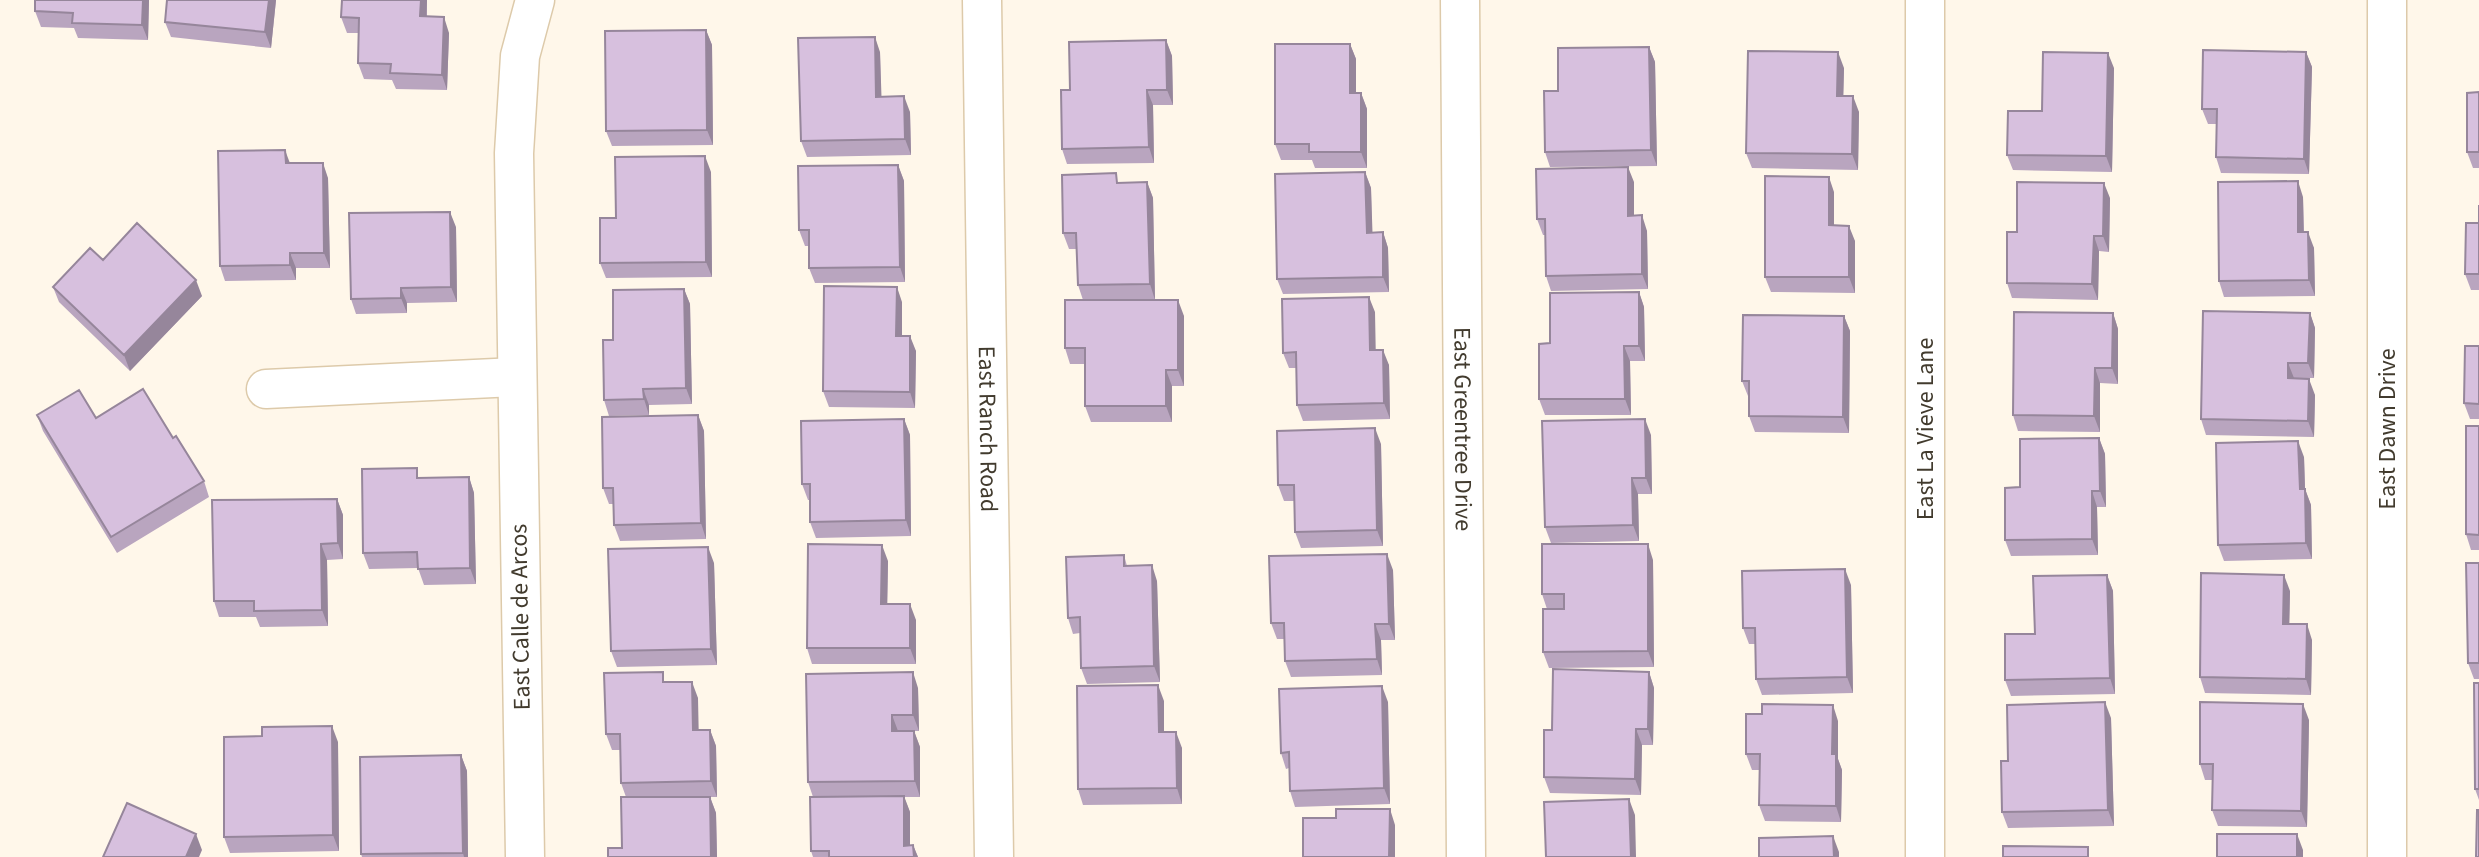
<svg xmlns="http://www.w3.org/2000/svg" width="2479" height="857" font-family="'Source Sans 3',sans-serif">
	<rect width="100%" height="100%" fill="#fff7ea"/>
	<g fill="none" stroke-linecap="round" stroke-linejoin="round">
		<g stroke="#ddcaaa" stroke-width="41">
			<g id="minor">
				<path id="s1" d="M 982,0 L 994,857"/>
				<path id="s2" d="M 1460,0 L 1466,857"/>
				<path d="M 1925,0 L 1925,857"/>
				<path d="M 266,389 L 516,377"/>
				<path d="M 525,857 L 514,153 L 520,56 L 535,0"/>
				<path d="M 2387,857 L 2387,0"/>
			</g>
		</g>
		<use href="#minor" stroke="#fff" stroke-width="38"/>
	</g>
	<path fill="#b9a5bf" d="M 35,0 L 149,0 L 148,40 L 78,38 L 74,28 L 41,27 L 35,11 Z
		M 167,0 L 276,0 L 271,48 L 171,37 L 165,22 Z
		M 342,0 L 427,0 L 427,16 L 449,33 L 447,90 L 396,89 L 392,80 L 364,79 L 358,63 L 359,33 L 347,33 L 341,17 Z
		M 706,30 L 712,45 L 713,145 L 612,146 L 606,131 Z
		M 1166,40 L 1172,56 L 1173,105 L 1153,105 L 1154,163 L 1067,164 L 1062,149 L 1070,90 Z
		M 1350,44 L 1356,59 L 1356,93 L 1361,93 L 1367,109 L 1367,168 L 1315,168 L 1312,160 L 1281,160 L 1275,144 Z
		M 1649,47 L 1655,62 L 1657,166 L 1550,167 L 1545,152 L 1558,91 Z
		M 880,52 L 881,96 L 910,112 L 911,155 L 807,157 L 801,141 Z
		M 2306,52 L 2312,67 L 2309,174 L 2221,173 L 2216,157 L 2216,124 L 2208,124 L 2202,109 Z
		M 1844,68 L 1843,96 L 1859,112 L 1858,170 L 1752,168 L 1746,153 Z
		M 2114,68 L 2112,172 L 2013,170 L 2007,155 L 2042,111 Z
		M 2479,92 L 2479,168 L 2473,168 L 2467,152 Z
		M 290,163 L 328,178 L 330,268 L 296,268 L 296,280 L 225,281 L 220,266 Z
		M 898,165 L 904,181 L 905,282 L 815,283 L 809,268 L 809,246 L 805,246 L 799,230 Z
		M 711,172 L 712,277 L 606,278 L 600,263 L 616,218 Z
		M 1365,172 L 1371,188 L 1372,232 L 1383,232 L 1388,248 L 1389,292 L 1283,294 L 1277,279 Z
		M 1147,182 L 1153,198 L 1155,300 L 1184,316 L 1184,386 L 1172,386 L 1172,422 L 1091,422 L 1085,406 L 1085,364 L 1070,364 L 1065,348 L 1083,300 L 1078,285 L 1077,249 L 1069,249 L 1063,233 L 1120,183 Z
		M 1634,182 L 1634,215 L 1647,231 L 1648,289 L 1551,291 L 1546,276 L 1545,235 L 1543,235 L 1537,219 Z
		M 1834,192 L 1834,225 L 1855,241 L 1855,293 L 1771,292 L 1765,277 Z
		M 2303,197 L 2304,232 L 2314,248 L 2315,296 L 2224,297 L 2219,281 Z
		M 2110,198 L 2109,252 L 2099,251 L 2098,300 L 2012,298 L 2007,283 L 2017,232 Z
		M 2479,205 L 2479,290 L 2471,290 L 2465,274 L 2479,223 Z
		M 456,227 L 457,302 L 407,303 L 407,313 L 356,314 L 351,299 Z
		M 103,260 L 202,296 L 130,371 L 59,302 L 53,287 Z
		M 684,289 L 690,304 L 692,404 L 649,405 L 649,415 L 609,416 L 604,400 L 613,340 Z
		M 1639,292 L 1644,307 L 1645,361 L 1630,361 L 1631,415 L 1545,415 L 1539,399 L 1550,343 Z
		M 902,302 L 902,336 L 916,351 L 915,408 L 829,407 L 823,391 Z
		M 1375,312 L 1375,350 L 1389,365 L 1390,419 L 1303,421 L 1297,405 L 1297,368 L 1289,368 L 1283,353 Z
		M 2113,313 L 2118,329 L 2118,384 L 2100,383 L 2100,432 L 2018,431 L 2013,415 Z
		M 2310,313 L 2315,328 L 2314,378 L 2294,378 L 2315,395 L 2314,437 L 2206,435 L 2201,419 Z
		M 1844,316 L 1850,331 L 1849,433 L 1755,432 L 1749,416 L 1749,396 L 1748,396 L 1742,381 Z
		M 2479,346 L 2479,419 L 2470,419 L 2464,403 Z
		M 37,415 L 96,418 L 173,438 L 204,481 L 209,497 L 117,553 L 43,431 Z
		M 698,415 L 704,431 L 706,539 L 620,541 L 614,525 L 614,504 L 609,504 L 603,488 Z
		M 904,419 L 910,435 L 911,536 L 816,538 L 810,522 L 810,500 L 808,500 L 802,484 Z
		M 2479,426 L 2479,550 L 2471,550 L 2466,534 Z
		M 1651,435 L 1652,494 L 1638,494 L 1639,541 L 1551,543 L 1545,527 Z
		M 2099,438 L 2105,454 L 2106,507 L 2097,507 L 2098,555 L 2011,556 L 2005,540 L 2020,487 Z
		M 1381,444 L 1383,546 L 1301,548 L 1295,532 L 1294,501 L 1284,501 L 1278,485 Z
		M 2304,457 L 2305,489 L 2311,505 L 2312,559 L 2224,561 L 2218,545 Z
		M 469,477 L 474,493 L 476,584 L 424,585 L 418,568 L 369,569 L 363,553 L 421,478 Z
		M 337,499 L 343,515 L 343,559 L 327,560 L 328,626 L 260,627 L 256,617 L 219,617 L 214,601 Z
		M 1124,555 L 1127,566 L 1157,581 L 1160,682 L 1087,684 L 1081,668 L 1080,633 L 1073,634 L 1068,618 Z
		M 1653,560 L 1654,667 L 1549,668 L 1543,652 L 1547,609 L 1542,594 Z
		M 888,561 L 887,604 L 916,620 L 916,664 L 812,664 L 807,648 Z
		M 714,563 L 717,665 L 617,667 L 611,651 Z
		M 2479,563 L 2479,679 L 2474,679 L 2468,663 Z
		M 1393,570 L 1395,640 L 1381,640 L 1382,675 L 1291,677 L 1285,661 L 1285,639 L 1277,639 L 1271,623 Z
		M 2107,575 L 2113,591 L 2115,694 L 2011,696 L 2005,680 L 2035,634 Z
		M 1851,585 L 1853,693 L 1762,695 L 1756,679 L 1756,644 L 1749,644 L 1743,628 Z
		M 2290,591 L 2289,624 L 2312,640 L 2311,695 L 2205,693 L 2200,677 Z
		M 1649,672 L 1654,688 L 1653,745 L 1642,745 L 1641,795 L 1550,793 L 1544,777 L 1552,730 Z
		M 667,682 L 698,698 L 698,730 L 710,730 L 716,746 L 717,797 L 710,797 L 716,813 L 717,857 L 608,857 L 622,848 L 626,797 L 621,783 L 620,750 L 612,750 L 606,734 Z
		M 2479,683 L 2479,800 L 2475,789 Z
		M 918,688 L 919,731 L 898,731 L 914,731 L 920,747 L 920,797 L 904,797 L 910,812 L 910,846 L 913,845 L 918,857 L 813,857 L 811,851 L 813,797 L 808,782 Z
		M 1164,701 L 1164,732 L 1182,748 L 1182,804 L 1083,805 L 1078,789 Z
		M 1388,702 L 1390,804 L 1295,807 L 1290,791 L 1289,768 L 1286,769 L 1281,753 Z
		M 2111,718 L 2114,826 L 2008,828 L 2002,812 L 2008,761 Z
		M 2309,720 L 2307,827 L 2218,826 L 2212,810 L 2212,780 L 2205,780 L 2200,764 Z
		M 1838,721 L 1838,759 L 1842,770 L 1841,822 L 1765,821 L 1759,805 L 1760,770 L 1752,770 L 1746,754 Z
		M 338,742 L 339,851 L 230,853 L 224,837 Z
		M 461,755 L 467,771 L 468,857 L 362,857 L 361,854 Z"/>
	<path fill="#96869b" d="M 143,0 L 149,0 L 148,40 L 142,25 Z
		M 269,0 L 276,0 L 271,48 L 265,32 Z
		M 421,0 L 427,0 L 426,32 L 420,16 Z
		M 444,17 L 449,33 L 447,90 L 442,75 Z
		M 706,30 L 712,45 L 713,145 L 707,130 Z
		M 875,37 L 880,52 L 882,112 L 876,97 Z
		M 1166,40 L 1172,56 L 1173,105 L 1167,90 Z
		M 1350,44 L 1356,59 L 1356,109 L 1350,93 Z
		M 1649,47 L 1655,62 L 1657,166 L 1651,150 Z
		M 1838,52 L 1844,68 L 1843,112 L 1837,96 Z
		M 2306,52 L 2312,67 L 2309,174 L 2304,159 Z
		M 2108,53 L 2114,68 L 2112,172 L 2106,156 Z
		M 1147,90 L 1153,105 L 1154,163 L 1149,147 Z
		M 1361,93 L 1367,109 L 1367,168 L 1361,152 Z
		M 904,96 L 910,112 L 911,155 L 905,139 Z
		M 1853,96 L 1859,112 L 1858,170 L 1852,154 Z
		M 285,150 L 291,166 L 286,163 Z
		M 705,156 L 711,172 L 712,277 L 706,262 Z
		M 323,163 L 328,178 L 330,268 L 324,253 Z
		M 898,165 L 904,181 L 905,282 L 900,267 Z
		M 1628,167 L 1634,182 L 1634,231 L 1628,216 Z
		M 1365,172 L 1371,188 L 1373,248 L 1367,233 Z
		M 1829,177 L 1834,192 L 1834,241 L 1829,225 Z
		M 2298,181 L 2303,197 L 2304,248 L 2298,232 Z
		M 1147,182 L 1153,198 L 1155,300 L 1150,284 Z
		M 2104,183 L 2110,198 L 2109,252 L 2103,236 Z
		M 450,212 L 456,227 L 457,302 L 451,287 Z
		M 1642,215 L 1647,231 L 1648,289 L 1642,274 Z
		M 1849,226 L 1855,241 L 1855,293 L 1849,277 Z
		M 1383,232 L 1388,248 L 1389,292 L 1383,277 Z
		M 2308,232 L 2314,248 L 2315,296 L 2309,280 Z
		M 2094,236 L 2099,251 L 2098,300 L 2092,284 Z
		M 290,253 L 296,268 L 296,280 L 290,265 Z
		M 196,280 L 202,296 L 130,371 L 124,355 Z
		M 897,287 L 902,302 L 902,351 L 896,336 Z
		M 401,288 L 407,303 L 407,313 L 401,298 Z
		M 684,289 L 690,304 L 692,404 L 686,388 Z
		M 1639,292 L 1644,307 L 1645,361 L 1639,346 Z
		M 1369,297 L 1375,312 L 1376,365 L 1370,350 Z
		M 1178,300 L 1184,316 L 1184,386 L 1178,370 Z
		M 2113,313 L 2118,329 L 2118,384 L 2112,368 Z
		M 2310,313 L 2315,328 L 2314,378 L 2308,363 Z
		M 1844,316 L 1850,331 L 1849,433 L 1843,417 Z
		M 910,336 L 916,351 L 915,408 L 910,392 Z
		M 1624,346 L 1630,361 L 1631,415 L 1625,399 Z
		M 1383,350 L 1389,365 L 1390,419 L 1384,403 Z
		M 2288,363 L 2294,378 L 2288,378 Z
		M 2095,368 L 2100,383 L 2100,432 L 2094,416 Z
		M 1166,370 L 1172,386 L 1172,422 L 1166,406 Z
		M 2309,379 L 2315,395 L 2314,437 L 2308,421 Z
		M 643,389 L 649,405 L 649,415 L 644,399 Z
		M 698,415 L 704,431 L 706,539 L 701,523 Z
		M 904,419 L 910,435 L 911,536 L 906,520 Z
		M 1645,419 L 1651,435 L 1652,494 L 1646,478 Z
		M 1375,428 L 1381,444 L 1383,546 L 1377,530 Z
		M 2099,438 L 2105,454 L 2106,507 L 2100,491 Z
		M 2298,441 L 2304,457 L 2305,489 L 2311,505 L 2312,559 L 2306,543 L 2300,489 Z
		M 469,477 L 474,493 L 476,584 L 470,568 Z
		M 1632,478 L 1638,494 L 1639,541 L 1633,525 Z
		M 2092,491 L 2097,507 L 2098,555 L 2092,539 Z
		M 337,499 L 343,515 L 343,559 L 338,543 Z
		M 321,544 L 327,560 L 328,626 L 322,610 Z
		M 1648,544 L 1653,560 L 1654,667 L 1648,651 Z
		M 882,545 L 888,561 L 887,620 L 881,604 Z
		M 708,547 L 714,563 L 717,665 L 711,649 Z
		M 1387,554 L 1393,570 L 1395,640 L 1389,624 Z
		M 1152,565 L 1157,581 L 1160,682 L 1154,666 Z
		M 1845,569 L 1851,585 L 1853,693 L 1847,677 Z
		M 2107,575 L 2113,591 L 2115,694 L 2110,678 Z
		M 2284,575 L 2290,591 L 2289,640 L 2283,624 Z
		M 910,604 L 916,620 L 916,664 L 910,648 Z
		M 1375,624 L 1381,640 L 1382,675 L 1377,659 Z
		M 2307,624 L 2312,640 L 2311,695 L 2306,679 Z
		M 913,672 L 918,688 L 919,731 L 913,715 Z
		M 1649,672 L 1654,688 L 1653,745 L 1648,729 Z
		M 692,682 L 698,698 L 699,746 L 693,730 Z
		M 1158,685 L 1164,701 L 1164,748 L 1159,732 Z
		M 1382,686 L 1388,702 L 1390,804 L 1384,788 Z
		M 2105,702 L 2111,718 L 2114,826 L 2108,810 Z
		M 2303,704 L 2309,720 L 2307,827 L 2301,811 Z
		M 1833,705 L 1838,721 L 1838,759 L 1842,770 L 1841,822 L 1836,806 L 1832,754 Z
		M 892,715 L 898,731 L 892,731 Z
		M 332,726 L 338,742 L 339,851 L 333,835 Z
		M 1636,729 L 1642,745 L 1641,795 L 1635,779 Z
		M 710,730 L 716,746 L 717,797 L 711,781 Z
		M 914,731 L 920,747 L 920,797 L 915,781 Z
		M 1176,732 L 1182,748 L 1182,804 L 1177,788 Z
		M 461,755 L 467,771 L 468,857 L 464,857 L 463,853 Z
		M 904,796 L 910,812 L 910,857 L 904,846 Z
		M 710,797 L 716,813 L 717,857 L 711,857 Z
		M 1629,799 L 1635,815 L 1636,857 L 1631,857 Z
		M 1390,809 L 1395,825 L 1395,857 L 1389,857 Z
		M 196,834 L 202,850 L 199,857 L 186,857 Z
		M 2297,834 L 2303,850 L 2303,857 L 2297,857 Z
		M 1833,836 L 1839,852 L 1839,857 L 1834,857 Z
		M 913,845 L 918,857 L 914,857 Z"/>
	<path fill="#d7c0de" stroke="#96869b" stroke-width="2" d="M 35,0 L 143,0 L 142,25 L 72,23 L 73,13 L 35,11 Z
		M 167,0 L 269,0 L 265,32 L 165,22 Z
		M 342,0 L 421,0 L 420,16 L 444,17 L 442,75 L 390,73 L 391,64 L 358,63 L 359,18 L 341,17 Z
		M 706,30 L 707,130 L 606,131 L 605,31 Z
		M 875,37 L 876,97 L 904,96 L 905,139 L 801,141 L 798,38 Z
		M 1166,40 L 1167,90 L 1147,90 L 1149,147 L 1062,149 L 1061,90 L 1070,90 L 1069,42 Z
		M 1275,44 L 1350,44 L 1350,93 L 1361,93 L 1361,152 L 1309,152 L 1309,144 L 1275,144 Z
		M 1649,47 L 1651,150 L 1545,152 L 1544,91 L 1558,91 L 1558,48 Z
		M 2203,50 L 2306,52 L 2304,159 L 2216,157 L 2217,109 L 2202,109 Z
		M 1748,51 L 1838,52 L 1837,96 L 1853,96 L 1852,154 L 1746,153 Z
		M 2043,52 L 2108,53 L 2106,156 L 2007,155 L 2008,111 L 2042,111 Z
		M 2479,92 L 2479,152 L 2467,152 L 2467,93 Z
		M 285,150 L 286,163 L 323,163 L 324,253 L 290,253 L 290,265 L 220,266 L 218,151 Z
		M 705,156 L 706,262 L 600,263 L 600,218 L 616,218 L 615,157 Z
		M 898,165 L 900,267 L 809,268 L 809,230 L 799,230 L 798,166 Z
		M 1628,167 L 1628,216 L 1642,215 L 1642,274 L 1546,276 L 1545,219 L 1537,219 L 1536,169 Z
		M 1365,172 L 1367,233 L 1383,232 L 1383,277 L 1277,279 L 1275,174 Z
		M 1116,173 L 1117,183 L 1147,182 L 1150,284 L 1078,285 L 1076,233 L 1063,233 L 1062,175 Z
		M 1765,176 L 1829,177 L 1829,225 L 1849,226 L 1849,277 L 1765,277 Z
		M 2298,181 L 2298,232 L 2308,232 L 2309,280 L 2219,281 L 2218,182 Z
		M 2017,182 L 2104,183 L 2103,236 L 2094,236 L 2092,284 L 2007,283 L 2007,232 L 2017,232 Z
		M 2479,205 L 2479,274 L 2465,274 L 2466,223 L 2479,223 Z
		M 450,212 L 451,287 L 401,288 L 401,298 L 351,299 L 349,213 Z
		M 137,223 L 196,280 L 124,355 L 53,287 L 90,248 L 103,260 Z
		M 824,286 L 897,287 L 896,336 L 910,336 L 910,392 L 823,391 Z
		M 684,289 L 686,388 L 643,389 L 644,399 L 604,400 L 603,340 L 613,340 L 613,290 Z
		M 1639,292 L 1639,346 L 1624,346 L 1625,399 L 1539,399 L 1539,344 L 1550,343 L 1550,293 Z
		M 1369,297 L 1370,350 L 1383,350 L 1384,403 L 1297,405 L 1296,352 L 1283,353 L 1282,299 Z
		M 1065,300 L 1178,300 L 1178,370 L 1166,370 L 1166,406 L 1085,406 L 1085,348 L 1065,348 Z
		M 2203,311 L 2310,313 L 2308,363 L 2288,363 L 2288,378 L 2309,379 L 2308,421 L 2201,419 Z
		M 2014,312 L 2113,313 L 2112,368 L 2095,368 L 2094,416 L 2013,415 Z
		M 1743,315 L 1844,316 L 1843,417 L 1749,416 L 1749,381 L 1742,381 Z
		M 2465,346 L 2479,346 L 2479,404 L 2464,403 Z
		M 143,389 L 173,438 L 176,436 L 204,481 L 111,537 L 37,415 L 79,390 L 96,418 Z
		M 698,415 L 701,523 L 614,525 L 613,488 L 603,488 L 602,417 Z
		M 904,419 L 906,520 L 810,522 L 810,484 L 802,484 L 801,421 Z
		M 1645,419 L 1646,478 L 1632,478 L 1633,525 L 1545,527 L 1542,421 Z
		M 2466,426 L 2479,426 L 2479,535 L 2466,534 Z
		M 1375,428 L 1377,530 L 1295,532 L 1294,485 L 1278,485 L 1277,431 Z
		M 2099,438 L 2100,491 L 2092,491 L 2092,539 L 2005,540 L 2005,488 L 2020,487 L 2020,439 Z
		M 2298,441 L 2300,489 L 2305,489 L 2306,543 L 2218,545 L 2216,443 Z
		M 417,468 L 417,478 L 469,477 L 470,568 L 418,569 L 417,552 L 363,553 L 362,469 Z
		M 337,499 L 338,543 L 321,544 L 322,610 L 254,611 L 254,601 L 214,601 L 212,500 Z
		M 808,544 L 882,545 L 881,604 L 910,604 L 910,648 L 807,648 Z
		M 1542,544 L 1648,544 L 1648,651 L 1543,652 L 1543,609 L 1564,609 L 1564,594 L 1542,594 Z
		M 708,547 L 711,649 L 611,651 L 608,549 Z
		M 1387,554 L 1389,624 L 1375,624 L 1377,659 L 1285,661 L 1284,623 L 1271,623 L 1269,556 Z
		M 1124,555 L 1124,566 L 1152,565 L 1154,666 L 1081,668 L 1080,617 L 1068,618 L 1066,557 Z
		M 2466,563 L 2479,563 L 2479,663 L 2468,663 Z
		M 1845,569 L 1847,677 L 1756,679 L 1755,628 L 1743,628 L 1742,571 Z
		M 2201,573 L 2284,575 L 2283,624 L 2307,624 L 2306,679 L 2200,677 Z
		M 2107,575 L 2110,678 L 2005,680 L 2005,634 L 2035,634 L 2033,576 Z
		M 1553,669 L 1649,672 L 1648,729 L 1636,729 L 1635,779 L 1544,777 L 1544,730 L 1552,730 Z
		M 663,672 L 663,682 L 692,682 L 693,730 L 710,730 L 711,781 L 621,783 L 620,734 L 606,734 L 604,673 Z
		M 913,672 L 913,715 L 892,715 L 892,731 L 914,731 L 915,781 L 808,782 L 806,674 Z
		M 2474,683 L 2479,683 L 2479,789 L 2475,789 Z
		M 1158,685 L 1159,732 L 1176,732 L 1177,788 L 1078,789 L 1077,686 Z
		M 1382,686 L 1384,788 L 1290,791 L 1289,752 L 1281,753 L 1279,689 Z
		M 2105,702 L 2108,810 L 2002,812 L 2001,761 L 2008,761 L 2007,705 Z
		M 2200,702 L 2303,704 L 2301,811 L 2212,810 L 2213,764 L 2200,764 Z
		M 1762,704 L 1833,705 L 1832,754 L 1836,754 L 1836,806 L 1759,805 L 1760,754 L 1746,754 L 1746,714 L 1762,714 Z
		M 332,726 L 333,835 L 224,837 L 224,737 L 262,736 L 262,727 Z
		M 461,755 L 463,853 L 361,854 L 360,757 Z
		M 904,796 L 904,846 L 913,845 L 914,857 L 829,857 L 829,851 L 811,851 L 810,797 Z
		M 621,797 L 710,797 L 711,857 L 608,857 L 608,848 L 622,848 Z
		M 1629,799 L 1631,857 L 1546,857 L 1544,802 Z
		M 127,803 L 196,834 L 186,857 L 103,857 Z
		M 1336,809 L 1390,809 L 1389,857 L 1303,857 L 1303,818 L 1336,818 Z
		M 2477,810 L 2479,810 L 2479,857 L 2476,857 Z
		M 2217,834 L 2297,834 L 2297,857 L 2217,857 Z
		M 1833,836 L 1834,857 L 1759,857 L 1759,838 Z
		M 2003,846 L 2088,847 L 2088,857 L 2003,857 Z"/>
	<g text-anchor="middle" stroke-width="6" stroke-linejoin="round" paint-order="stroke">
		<g font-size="24" fill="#423b2e" stroke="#fff">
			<text dy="8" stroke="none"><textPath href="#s2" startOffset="429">East Greentree Drive</textPath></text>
			<text dy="8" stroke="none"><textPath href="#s1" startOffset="429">East Ranch Road</textPath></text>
			<text transform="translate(1925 429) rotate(-90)" y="8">East La Vieve Lane</text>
			<text transform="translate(2387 429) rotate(-90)" y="8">East Dawn Drive</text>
			<text transform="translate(520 617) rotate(-91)" y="8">East Calle de Arcos</text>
		</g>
	</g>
</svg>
